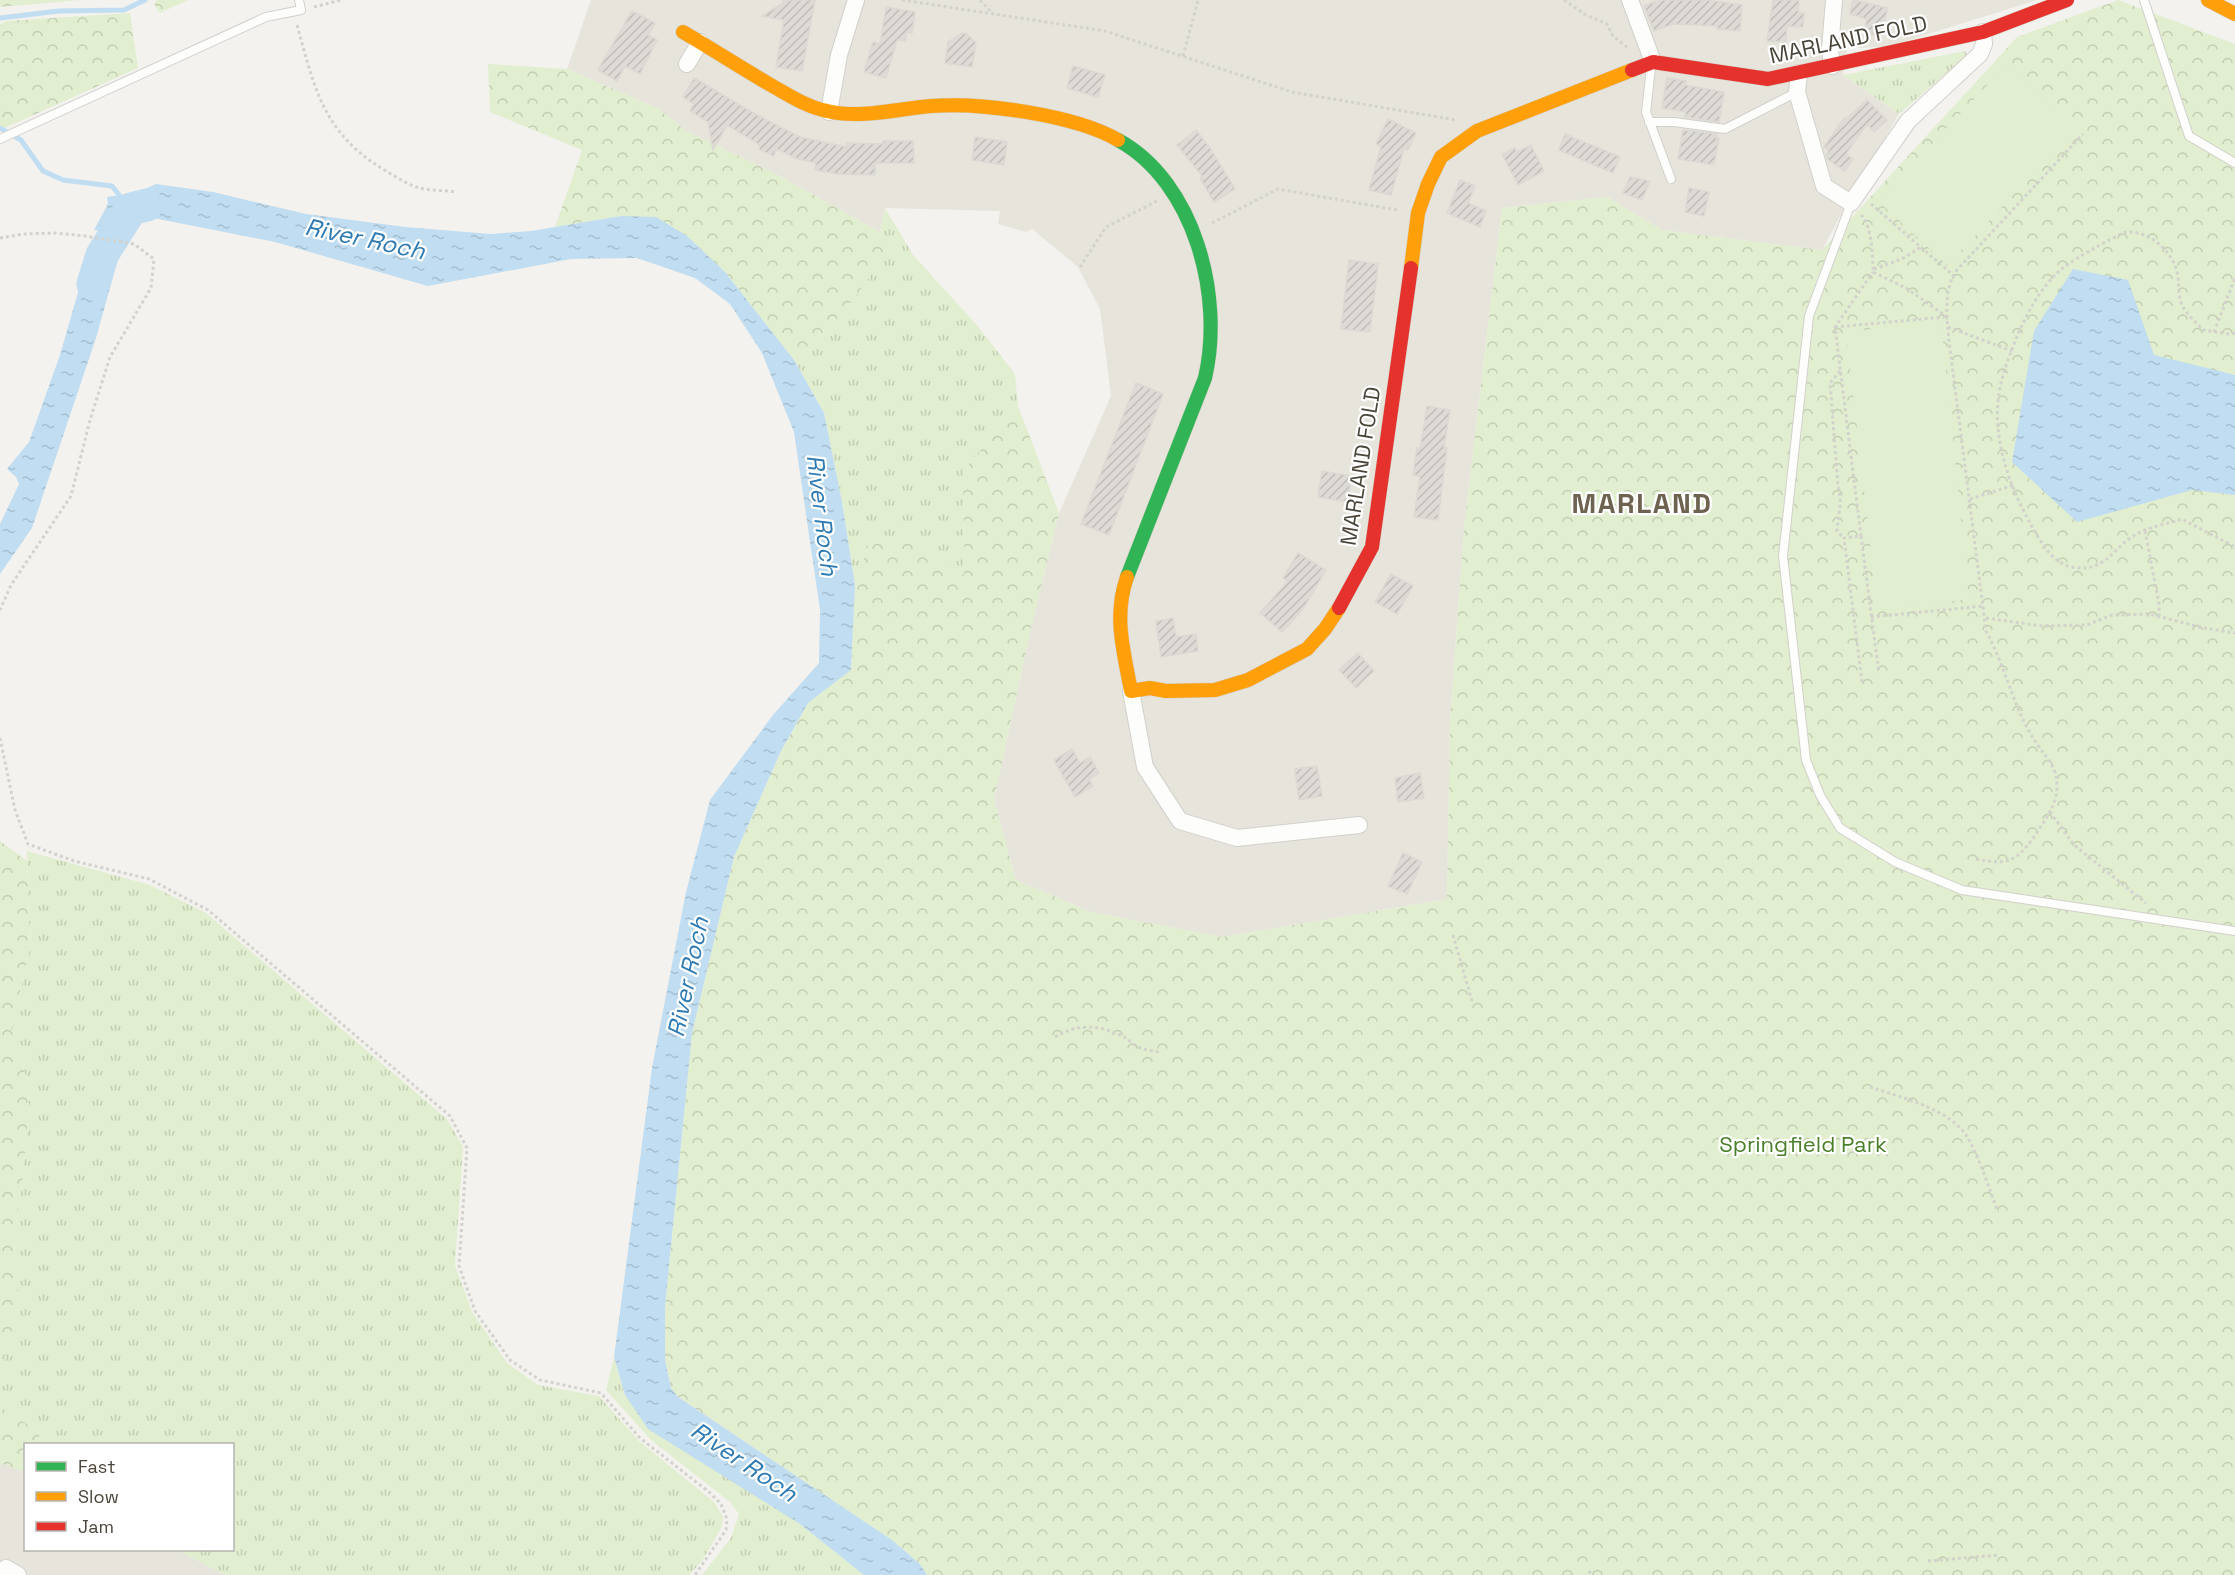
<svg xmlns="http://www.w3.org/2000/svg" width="2235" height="1575" font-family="'Space Grotesk',sans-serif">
	<defs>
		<pattern id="grass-tufts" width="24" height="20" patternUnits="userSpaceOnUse" patternTransform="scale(1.5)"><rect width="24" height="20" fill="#e1eecf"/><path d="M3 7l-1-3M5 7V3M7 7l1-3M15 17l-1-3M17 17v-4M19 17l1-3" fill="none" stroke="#c3cdb2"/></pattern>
		<pattern id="forest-crowns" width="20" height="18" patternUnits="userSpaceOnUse" patternTransform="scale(1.5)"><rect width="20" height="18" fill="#e1eecf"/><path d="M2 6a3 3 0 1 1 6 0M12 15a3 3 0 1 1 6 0" fill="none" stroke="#c3cdb2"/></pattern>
		<pattern id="water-ripples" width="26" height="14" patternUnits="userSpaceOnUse" patternTransform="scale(1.5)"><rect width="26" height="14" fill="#c0ddf1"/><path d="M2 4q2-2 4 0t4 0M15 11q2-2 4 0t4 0" fill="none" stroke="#a6bfcf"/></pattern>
		<pattern id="building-hatch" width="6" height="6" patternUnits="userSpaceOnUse" patternTransform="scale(1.5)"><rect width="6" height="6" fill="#dedbd6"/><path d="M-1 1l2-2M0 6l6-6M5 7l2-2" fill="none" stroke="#c0bdb8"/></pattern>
	</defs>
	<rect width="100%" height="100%" fill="#f4f2ee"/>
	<path fill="#e7e4dc" d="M 591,0 L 2037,0 L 1890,46 L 1859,48 L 1848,44 L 1843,75 L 1899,114 L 1859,182 L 1822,250 L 1662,230 L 1607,197 L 1502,208 L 1464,528 L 1450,722 L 1447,899 L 1222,937 L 1091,912 L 1016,880 L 994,800 L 1028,641 L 1059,513 L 1111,396 L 1100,309 L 1078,267 L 1032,229 L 1026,232 L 998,224 L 1000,211 L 885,208 L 880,232 L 778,175 L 685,130 L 659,109 L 567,69 Z
		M 0,1463 L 25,1472 L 26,1550 L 177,1550 L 225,1575 L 0,1575 Z"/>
	<path fill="url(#grass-tufts)" d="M 1965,51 L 1967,55 L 1965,57 L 1899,114 L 1843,75 Z
		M 885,208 L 913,255 L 976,324 L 1015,374 L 1018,406 L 963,471 L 964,576 L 922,543 L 870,541 L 855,585 L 842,502 L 824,413 L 794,360 L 844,312 L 883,258 L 880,232 Z
		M 27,851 L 150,885 L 206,913 L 447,1119 L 463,1147 L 455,1265 L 472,1312 L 507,1363 L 538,1385 L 599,1396 L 639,1441 L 714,1502 L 723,1517 L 722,1527 L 702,1561 L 689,1575 L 225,1575 L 177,1550 L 232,1550 L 232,1444 L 40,1444 L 39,1432 L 0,1407 L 0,1375 L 19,1304 L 14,1238 L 23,1176 L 30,1089 L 11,1029 L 30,949 Z
		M 614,1357 L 625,1395 L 800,1524 L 864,1575 L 702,1575 L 731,1538 L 739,1514 L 730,1502 L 651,1440 L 606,1390 Z"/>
	<path fill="url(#forest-crowns)" d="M 0,0 L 81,0 L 0,7 Z
		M 157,0 L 188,0 L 160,13 L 154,4 Z
		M 2118,0 L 2235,44 L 2235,1575 L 927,1575 L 920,1564 L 892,1540 L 678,1397 L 671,1388 L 665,1360 L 665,1307 L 692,1033 L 734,857 L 781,751 L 808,703 L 851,670 L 855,585 L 870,541 L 922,543 L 964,575 L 963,471 L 1018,406 L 1059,513 L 1028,641 L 994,800 L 1016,880 L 1091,912 L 1222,937 L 1447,899 L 1450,722 L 1464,528 L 1502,208 L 1607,197 L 1662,230 L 1822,250 L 2017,37 Z
		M 130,13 L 138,68 L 0,130 L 0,24 L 6,21 Z
		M 488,64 L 567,69 L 659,109 L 685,130 L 778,175 L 880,232 L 884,257 L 844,312 L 794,360 L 725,272 L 687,236 L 621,216 L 555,227 L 582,150 L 490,112 Z
		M 0,841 L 27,861 L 30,949 L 11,1029 L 30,1089 L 23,1176 L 14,1238 L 19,1304 L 0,1375 Z
		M 0,1407 L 39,1432 L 40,1444 L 26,1444 L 25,1472 L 0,1463 Z"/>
	<path fill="#e1eecf" d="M 2008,63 L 2077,128 L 1947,265 L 1878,201 Z
		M 1941,321 L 1969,599 L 1878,610 L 1846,332 Z"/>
	<path fill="url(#water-ripples)" d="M 156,184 L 213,192 L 306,214 L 405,227 L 491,234 L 531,231 L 621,216 L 656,217 L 687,236 L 725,272 L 794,360 L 824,413 L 842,502 L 855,585 L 851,670 L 808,703 L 781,751 L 734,857 L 692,1033 L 665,1307 L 665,1360 L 671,1388 L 678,1397 L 892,1540 L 920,1564 L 927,1575 L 864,1575 L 800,1524 L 648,1429 L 625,1395 L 614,1357 L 652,1068 L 686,892 L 710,800 L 773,715 L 819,663 L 820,610 L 794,432 L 762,353 L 730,304 L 695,278 L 637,258 L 571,259 L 428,286 L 275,242 L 148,217 L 129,235 L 94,230 L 108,204 L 107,197 L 119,195 L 120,200 Z
		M 93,240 L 122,245 L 96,338 L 32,528 L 0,574 L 0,524 L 19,484 L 16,477 L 7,469 L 29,442 L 60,355 Z
		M 2073,269 L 2128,280 L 2154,355 L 2235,375 L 2235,495 L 2192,490 L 2077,522 L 2012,462 L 2034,331 Z"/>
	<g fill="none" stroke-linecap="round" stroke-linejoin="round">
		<path stroke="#c0ddf1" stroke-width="5" d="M 0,18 L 59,11 L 124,10 L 145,0
			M 0,128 L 21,140 L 43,171 L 63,180 L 112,186 L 127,205"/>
		<path stroke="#c0ddf1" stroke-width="33" d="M 93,284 L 102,255 L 131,209 L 147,205"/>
	</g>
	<path fill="url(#building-hatch)" stroke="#dcd9d4" stroke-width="1.5" d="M 783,0 L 815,0 L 802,71 L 776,67 L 784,20 L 762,16 L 783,3 Z
		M 1660,0 L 1707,0 L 1742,5 L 1740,31 L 1717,29 L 1718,26 L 1673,24 L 1654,31 L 1644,6 Z
		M 1773,0 L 1799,0 L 1798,12 L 1804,13 L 1803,27 L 1787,26 L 1786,42 L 1767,41 Z
		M 1853,0 L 1888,8 L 1880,37 L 1864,32 L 1867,19 L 1850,14 Z
		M 886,7 L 915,12 L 912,33 L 907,32 L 905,41 L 897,40 L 886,78 L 864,72 L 873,42 L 880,44 Z
		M 632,11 L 655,23 L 648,35 L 657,40 L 640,74 L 625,66 L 617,81 L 598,70 Z
		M 962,33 L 967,34 L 976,43 L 972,67 L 945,63 L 948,42 Z
		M 1073,66 L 1105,75 L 1098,97 L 1067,88 Z
		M 694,78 L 759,116 L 800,137 L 847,147 L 847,143 L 883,144 L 883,141 L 913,141 L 914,163 L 875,163 L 875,175 L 838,174 L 815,170 L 816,163 L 795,158 L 777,149 L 773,156 L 759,149 L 760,145 L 727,125 L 713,150 L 708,122 L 690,111 L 694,104 L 683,97 Z
		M 1667,78 L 1686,81 L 1685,85 L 1724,92 L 1719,122 L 1685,117 L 1686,112 L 1662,108 Z
		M 1867,100 L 1887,120 L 1874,132 L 1867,124 L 1846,154 L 1853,159 L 1845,171 L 1827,159 L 1826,155 L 1829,150 L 1824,147 L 1844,118 L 1846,119 Z
		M 1388,119 L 1416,133 L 1408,150 L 1404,148 L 1391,195 L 1369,190 L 1381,147 L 1376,144 Z
		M 1196,130 L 1210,148 L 1235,189 L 1214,202 L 1200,178 L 1202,176 L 1177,145 Z
		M 1683,130 L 1717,134 L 1716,138 L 1719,138 L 1714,165 L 1678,159 Z
		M 1565,134 L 1620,157 L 1613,173 L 1559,150 Z
		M 975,137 L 1007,142 L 1004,165 L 972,160 Z
		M 1531,145 L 1544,171 L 1518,185 L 1502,154 L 1515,148 L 1517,152 Z
		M 1630,177 L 1650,181 L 1642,200 L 1623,193 Z
		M 1460,180 L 1475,186 L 1468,203 L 1486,211 L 1480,227 L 1447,213 Z
		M 1689,188 L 1709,192 L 1704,216 L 1685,212 Z
		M 1349,260 L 1378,264 L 1370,332 L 1341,329 Z
		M 1136,383 L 1163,394 L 1109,535 L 1081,524 Z
		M 1427,406 L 1450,410 L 1444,447 L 1447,448 L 1438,520 L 1414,517 L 1420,476 L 1413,475 L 1417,448 L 1420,449 Z
		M 1322,471 L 1352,476 L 1347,502 L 1318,497 Z
		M 1298,553 L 1326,570 L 1303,609 L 1282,632 L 1260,613 L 1288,581 L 1283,578 Z
		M 1391,574 L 1413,586 L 1397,614 L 1375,602 Z
		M 1173,618 L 1176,637 L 1196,634 L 1198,651 L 1161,657 L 1156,621 Z
		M 1358,653 L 1374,671 L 1356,688 L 1339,670 Z
		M 1072,749 L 1080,763 L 1090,757 L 1099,773 L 1089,779 L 1093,786 L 1075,797 L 1054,760 Z
		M 1317,766 L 1322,796 L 1299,800 L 1295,769 Z
		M 1420,773 L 1424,798 L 1398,802 L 1395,778 Z
		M 1403,853 L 1422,862 L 1407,894 L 1388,886 Z"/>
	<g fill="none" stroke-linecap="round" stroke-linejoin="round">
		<g stroke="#d2d0cb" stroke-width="10">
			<path id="lane" d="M 2144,0 L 2189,136 L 2235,163
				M 1651,68 L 1646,112 L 1671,179
				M 1649,122 L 1674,122 L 1725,129 L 1797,92
				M 0,139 L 266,17 L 301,10 L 299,0
				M 1851,203 L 1809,316 L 1783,556 L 1806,760 L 1820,795 L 1840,828 L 1895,862 L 1962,890 L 2235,931"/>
		</g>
		<g stroke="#d2d0cb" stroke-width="18">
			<path id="street" d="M 1630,0 L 1653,62
				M 687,64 L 700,42
				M 1832,66 L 1830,49 L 1834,0
				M 1799,73 L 1797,92 L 1824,186 L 1851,203 L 1908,121 L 1980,54 L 1984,44 L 1983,32
				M 829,112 L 839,55 L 856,0
				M 1131,691 L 1145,767 L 1180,821 L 1237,838 L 1359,825
				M 0,1574 L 6,1568 L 18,1575"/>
		</g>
		<g stroke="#d3cfc5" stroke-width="15">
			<path id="fast" d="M 1118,140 C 1195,182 1224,297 1205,378 L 1127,577"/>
		</g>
		<g stroke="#d3cfc5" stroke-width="15">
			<path id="slow" d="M 2208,0 L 2235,14
				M 683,32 C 712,49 740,67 769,84 C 787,94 806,107 827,111 C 861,119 897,109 931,106 C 981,102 1075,115 1118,140
				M 1411,268 L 1418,213 L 1428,184 L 1441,157 L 1477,131 L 1632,70
				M 1127,577 C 1113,617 1124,652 1131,691 L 1150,688 L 1166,691 L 1215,690 L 1248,680 L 1307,649 L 1325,629 L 1339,608"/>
		</g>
		<g stroke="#d3cfc5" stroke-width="15">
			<path id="jam" d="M 1632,70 L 1653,62 L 1768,79 L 1983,32 L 2067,0
				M 1339,608 L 1372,547 L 1411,268"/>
		</g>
		<path stroke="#d3d2cc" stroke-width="3" stroke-dasharray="3 3" stroke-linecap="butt" d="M 902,0 L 1105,31 L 1292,92 L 1456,120
			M 980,0 L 993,14
			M 1564,0 L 1586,15 L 1607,24 L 1613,36 L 1628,48
			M 314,7 L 341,0
			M 297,25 C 313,82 321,126 372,162 C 386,171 401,181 416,187 C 428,191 444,190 457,192
			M 1183,56 L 1198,0
			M 1871,204 L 1953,275
			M 1861,215 C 1872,225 1873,257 1873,272 L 1906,288 L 1947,317
			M 1212,223 L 1278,189 L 1397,210
			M 0,238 L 23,234 L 56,233 L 85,236 L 134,244 L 154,259 L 151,288 L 110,357 L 90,420 L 71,496 L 11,585 L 0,610
			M 1080,267 L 1106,227 L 1157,201
			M 1874,269 L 1902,259 L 1921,247
			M 1835,327 L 1945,317
			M 1948,327 L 2012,351
			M 2214,332 L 2235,278
			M 2235,333 L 2229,334 L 2203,330 C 2196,322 2186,314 2182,305 C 2177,295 2180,279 2176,268 C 2168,247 2148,231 2126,232 C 2111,238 2066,263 2056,274 C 2037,293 2024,319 2014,344 C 2007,362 2000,381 1998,401 C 1994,443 2010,487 2030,523 C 2041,542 2053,566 2077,568 C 2107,570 2114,547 2135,535 C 2148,527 2167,524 2182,519 L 2235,547
			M 1840,371 L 1830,383 L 1838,486 C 1843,502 1838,514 1837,531 L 1844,538
			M 1970,499 L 2014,485
			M 2145,531 L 2159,604 L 2159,617
			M 1861,536 L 1879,673
			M 1871,617 L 1984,606
			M 1986,618 L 2042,626 L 2087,625 L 2112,615 L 2149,614 L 2204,628 L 2235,633
			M 1862,682 L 1844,538 L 1861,536 L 1835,327 L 1873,272
			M 0,738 L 15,810 L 28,844 L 74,861 L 149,879 L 208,910 L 450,1116 L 467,1148 L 459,1266 L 475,1311 L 510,1360 L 540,1380 L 601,1393 L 640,1438 L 709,1492 L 721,1504 L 727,1519 L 726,1530 L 695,1575
			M 2050,812 L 2074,845 L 2146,903
			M 1976,859 C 2007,865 2015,863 2034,837 C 2044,821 2056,807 2057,788 C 2057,766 2048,760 2037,744 C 2013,709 2006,667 1986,631 L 1949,341 C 1947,318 1943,291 1956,271 L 2083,134
			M 1453,935 L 1472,1001
			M 1055,1037 C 1077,1023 1102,1025 1124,1037 C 1129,1040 1134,1045 1140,1048 C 1145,1050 1153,1051 1159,1052
			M 1870,1087 C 1900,1097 1951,1109 1968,1138 C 1979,1157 1990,1191 1998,1212
			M 1928,1561 L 1999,1555
			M 1589,1571 L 1591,1575"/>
		<use href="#lane" stroke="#fdfdfc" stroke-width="8"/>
		<use href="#street" stroke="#fdfdfc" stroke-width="16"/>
		<use href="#fast" stroke="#30b455" stroke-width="14"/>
		<use href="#slow" stroke="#ff9f0a" stroke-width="14"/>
		<use href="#jam" stroke="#e5322d" stroke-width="14"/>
	</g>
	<g text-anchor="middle" stroke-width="4.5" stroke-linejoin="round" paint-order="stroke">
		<g font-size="22" fill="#4b4439" stroke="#fff">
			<text transform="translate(1848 39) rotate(-12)" y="8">MARLAND FOLD</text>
			<text transform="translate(1360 466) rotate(-81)" y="8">MARLAND FOLD</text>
		</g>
		<g font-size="22" fill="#4a7f2a" stroke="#fff">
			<text x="1803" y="1152">Springfield Park</text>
		</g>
		<g font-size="24" font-style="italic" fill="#2e7ab2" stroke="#fff">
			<text transform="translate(365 239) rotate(12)" y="8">River Roch</text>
			<text transform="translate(822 515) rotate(83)" y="8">River Roch</text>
			<text transform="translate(688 977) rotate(-78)" y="8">River Roch</text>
			<text transform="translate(744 1462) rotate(34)" y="8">River Roch</text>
		</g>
		<g font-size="28" font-weight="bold" letter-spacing="1.5" fill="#6e6250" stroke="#fff">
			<text x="1642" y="513">MARLAND</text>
		</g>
	</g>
	<rect x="24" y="1443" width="210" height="108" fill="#ffffff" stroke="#b7b4b0" stroke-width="1.5"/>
	<rect x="36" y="1462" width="30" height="9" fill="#30b455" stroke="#b7b4b0" stroke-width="1.5"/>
	<text x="78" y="1473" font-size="18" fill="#4b4439">Fast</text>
	<rect x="36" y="1492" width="30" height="9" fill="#ff9f0a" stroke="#b7b4b0" stroke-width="1.5"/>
	<text x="78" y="1503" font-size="18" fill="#4b4439">Slow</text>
	<rect x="36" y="1522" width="30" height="9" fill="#e5322d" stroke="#b7b4b0" stroke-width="1.5"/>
	<text x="78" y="1533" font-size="18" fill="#4b4439">Jam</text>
</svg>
